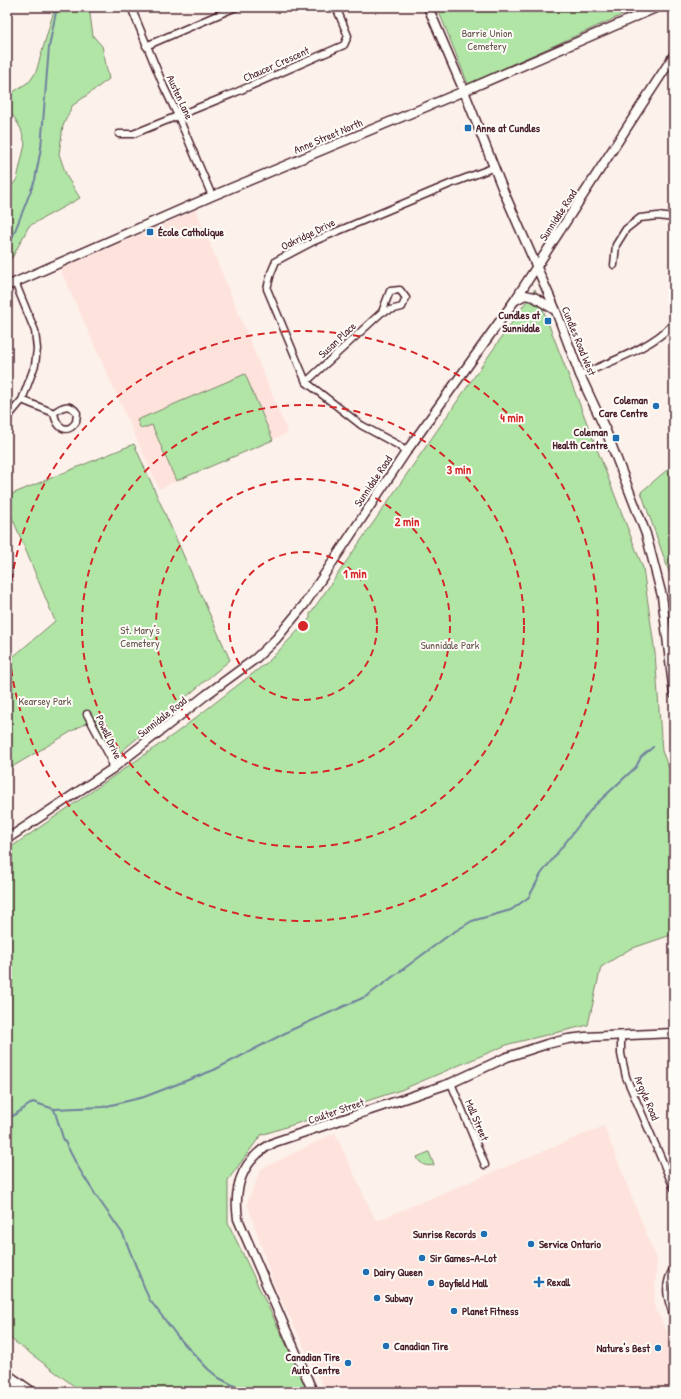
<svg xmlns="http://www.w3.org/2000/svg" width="681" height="1399" font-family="'Patrick Hand',sans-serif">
	<rect width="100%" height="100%" fill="#fdf1eb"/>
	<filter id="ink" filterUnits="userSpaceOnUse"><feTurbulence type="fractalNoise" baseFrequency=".025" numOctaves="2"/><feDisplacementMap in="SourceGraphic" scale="8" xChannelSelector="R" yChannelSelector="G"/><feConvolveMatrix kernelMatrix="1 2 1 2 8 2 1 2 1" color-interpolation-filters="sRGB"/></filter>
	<g filter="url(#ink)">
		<path fill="#fee3dd" d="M 196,210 L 288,433 L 159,489 L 60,269 Z
			M 604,1126 L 657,1260 L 654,1305 L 674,1346 L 674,1392 L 326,1392 L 274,1285 L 247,1203 L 261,1169 L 335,1133 L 376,1221 Z"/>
		<path fill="#b0e5a6" stroke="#7d8268" d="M 55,7 L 89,7 L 93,36 L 102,46 L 109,79 L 72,106 L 63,126 L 59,154 L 67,177 L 80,198 L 29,226 L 12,258 L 7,259 L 7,192 L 17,179 L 25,144 L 21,129 L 14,117 L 7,110 L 7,96 L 30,81 L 36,72 Z
			M 437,7 L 640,7 L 468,84 Z
			M 535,289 L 643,568 L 655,653 L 662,751 L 674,781 L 674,934 L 630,949 L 601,967 L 588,1025 L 509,1044 L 401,1090 L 261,1135 L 228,1180 L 228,1223 L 309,1392 L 82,1392 L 7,1336 L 7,850 L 176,733 L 269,661 L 310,618 L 310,614 Z
			M 245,374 L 273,440 L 176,481 L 152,425 L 141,429 L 137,420 Z
			M 134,444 L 230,660 L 110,761 L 94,718 L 7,770 L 7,662 L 55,621 L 7,505 L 7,496 Z
			M 674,464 L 674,586 L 641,492 Z
			M 429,1152 L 434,1165 C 427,1167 420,1165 417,1157 Z"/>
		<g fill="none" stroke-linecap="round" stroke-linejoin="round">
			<path stroke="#70809d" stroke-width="2" d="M 7,251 L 35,180 L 41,148 L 49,47 L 57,7
				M 674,528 L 671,557 L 674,562
				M 54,1109 L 63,1138 L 78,1167 L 95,1194 L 123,1234 L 149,1299 L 178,1337 L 208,1369 L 219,1378 L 246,1392
				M 7,1120 L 33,1102 L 54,1109 L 103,1107 L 144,1097 L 214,1070 L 291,1030 L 367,996 L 449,935 L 472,921 L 511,910 L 529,897 L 541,874 L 593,807 L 636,767 L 641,757 L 653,747"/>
			<g stroke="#4a1f2b" stroke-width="9">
				<path id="street" d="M 131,7 L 164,87 L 178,116 L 212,196
					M 146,46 L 236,7
					M 119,134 L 133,134 L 232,94 L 344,45 L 348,36 L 336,7
					M 614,265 L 616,245 L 626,229 L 640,218 L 658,216 L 674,218
					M 580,375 C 610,362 653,347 674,323
					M 306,382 L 382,312 L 390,291 L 400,290 L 406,298 L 402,307 L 382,312
					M 22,400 L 54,413 C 62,406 70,403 77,413 L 76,422 C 66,436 56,426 54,413
					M 7,418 L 22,400 L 35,365 L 37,349 L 35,331 L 15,282
					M 406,452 L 398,445 L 361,425 L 306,382 L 267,289 L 271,273 L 276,261 L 312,242 L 450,184 L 495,167
					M 87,714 L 110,757 L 112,769
					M 621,1036 L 621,1054 L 626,1077 L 674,1188
					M 451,1083 L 485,1165
					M 674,1268 C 663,1284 667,1300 674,1316"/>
			</g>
			<g stroke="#4a1f2b" stroke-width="11">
				<path id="secondary" d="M 428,7 L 464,91 L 503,190 L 556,311 L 580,375 L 606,431 L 646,534 L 662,596 L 674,694
					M 7,286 L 212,196 L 464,91 L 658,7
					M 516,300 L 525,295 L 534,297 L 555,310
					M 7,839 L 112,769 L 206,695 L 255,659 L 276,639 L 304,605 L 406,452 L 515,300 L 674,55
					M 313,1392 L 238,1219 C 233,1185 243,1158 275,1142 L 451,1083 L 507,1057 L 547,1044 L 568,1039 L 585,1037 L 674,1033"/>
			</g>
			<g stroke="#4a1f2b" stroke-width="14">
				<path id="highway" d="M 7,1376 L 30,1392
					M 7,1386 L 15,1392"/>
			</g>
			<use href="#street" stroke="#fdfcf7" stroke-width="6"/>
			<use href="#secondary" stroke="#fdfcf7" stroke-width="8"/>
			<use href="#highway" stroke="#fdfcf7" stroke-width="11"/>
		</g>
	</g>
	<g fill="none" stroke="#d62828" stroke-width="2" stroke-dasharray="7 5">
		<circle cx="303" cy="626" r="74"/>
		<circle cx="303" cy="626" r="147"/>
		<circle cx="303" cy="626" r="221"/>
		<circle cx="303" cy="626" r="295"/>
	</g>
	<g fill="#1f6fb2" stroke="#fdfcf7" stroke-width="1.5">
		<rect x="464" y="124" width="8" height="8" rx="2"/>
		<rect x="146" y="228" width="8" height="8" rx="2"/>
		<rect x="544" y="317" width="8" height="8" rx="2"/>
		<circle cx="656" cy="406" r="4"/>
		<rect x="612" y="434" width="8" height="8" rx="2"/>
		<circle cx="484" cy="1234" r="4"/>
		<circle cx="531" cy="1244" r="4"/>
		<circle cx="422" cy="1258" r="4"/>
		<circle cx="366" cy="1272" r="4"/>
		<path d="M537 1276h4v4h4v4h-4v4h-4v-4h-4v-4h4z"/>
		<circle cx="431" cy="1283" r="4"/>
		<circle cx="377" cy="1298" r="4"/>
		<circle cx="454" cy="1311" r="4"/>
		<circle cx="386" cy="1346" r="4"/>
		<circle cx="658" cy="1348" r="4"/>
		<circle cx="348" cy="1363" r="4"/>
	</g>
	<g text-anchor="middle" stroke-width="4" stroke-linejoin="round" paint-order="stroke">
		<g font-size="11" fill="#64504a" stroke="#fdfcf7">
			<text x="487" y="37">Barrie Union<tspan x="487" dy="13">Cemetery</tspan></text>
			<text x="140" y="634">St. Mary's<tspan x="140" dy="13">Cemetery</tspan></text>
			<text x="450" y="649">Sunnidale Park</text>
			<text x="45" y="705">Kearsey Park</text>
		</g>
		<g font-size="11" fill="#4a1f2b" stroke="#fdfcf7">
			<text transform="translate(276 64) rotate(-24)" y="4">Chaucer Crescent</text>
			<text transform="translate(180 97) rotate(65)" y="4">Austen Lane</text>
			<text transform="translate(328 136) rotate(-23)" y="4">Anne Street North</text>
			<text transform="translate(558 215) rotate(-57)" y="4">Sunnidale Road</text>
			<text transform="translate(308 234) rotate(-26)" y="4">Oakridge Drive</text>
			<text transform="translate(337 340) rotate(-43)" y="4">Susan Place</text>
			<text transform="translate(579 341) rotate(68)" y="4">Cundles Road West</text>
			<text transform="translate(373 481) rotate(-56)" y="4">Sunnidale Road</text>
			<text transform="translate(162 717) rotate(-38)" y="4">Sunnidale Road</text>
			<text transform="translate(109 737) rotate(65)" y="4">Powell Drive</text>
			<text transform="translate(647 1098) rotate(67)" y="4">Argyle Road</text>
			<text transform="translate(336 1111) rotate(-19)" y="4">Coulter Street</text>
			<text transform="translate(477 1120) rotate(67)" y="4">Mall Street</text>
		</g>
		<g font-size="11" font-weight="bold" fill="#4a1f2b" stroke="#fdfcf7" text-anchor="start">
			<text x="476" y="132">Anne at Cundles</text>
			<text x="158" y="236">École Catholique</text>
			<text x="540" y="319" text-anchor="end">Cundles at<tspan x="540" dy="13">Sunnidale</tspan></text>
			<text x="648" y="404" text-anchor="end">Coleman<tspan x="648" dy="13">Care Centre</tspan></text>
			<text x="608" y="436" text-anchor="end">Coleman<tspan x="608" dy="13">Health Centre</tspan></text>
			<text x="476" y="1238" text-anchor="end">Sunrise Records</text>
			<text x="539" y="1248">Service Ontario</text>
			<text x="430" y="1262">Sir Games-A-Lot</text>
			<text x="374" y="1276">Dairy Queen</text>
			<text x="547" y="1286">Rexall</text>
			<text x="439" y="1287">Bayfield Mall</text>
			<text x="385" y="1302">Subway</text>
			<text x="462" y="1315">Planet Fitness</text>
			<text x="394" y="1350">Canadian Tire</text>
			<text x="650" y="1352" text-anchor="end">Nature's Best</text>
			<text x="340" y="1361" text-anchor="end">Canadian Tire<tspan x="340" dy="13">Auto Centre</tspan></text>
		</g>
	</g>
	<circle cx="303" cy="626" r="6" fill="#d62828" stroke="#fdfcf7" stroke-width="2"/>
	<g font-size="12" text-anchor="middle" font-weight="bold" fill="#d62828" stroke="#fdfcf7" stroke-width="4" stroke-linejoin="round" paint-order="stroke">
		<text x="512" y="422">4 min</text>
		<text x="459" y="474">3 min</text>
		<text x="407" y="526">2 min</text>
		<text x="355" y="578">1 min</text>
	</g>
	<rect width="681" height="1399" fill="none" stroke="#fdfcf7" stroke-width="24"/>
	<rect x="12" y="12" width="657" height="1375" fill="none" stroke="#4a1f2b" stroke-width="1.5" filter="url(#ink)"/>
</svg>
